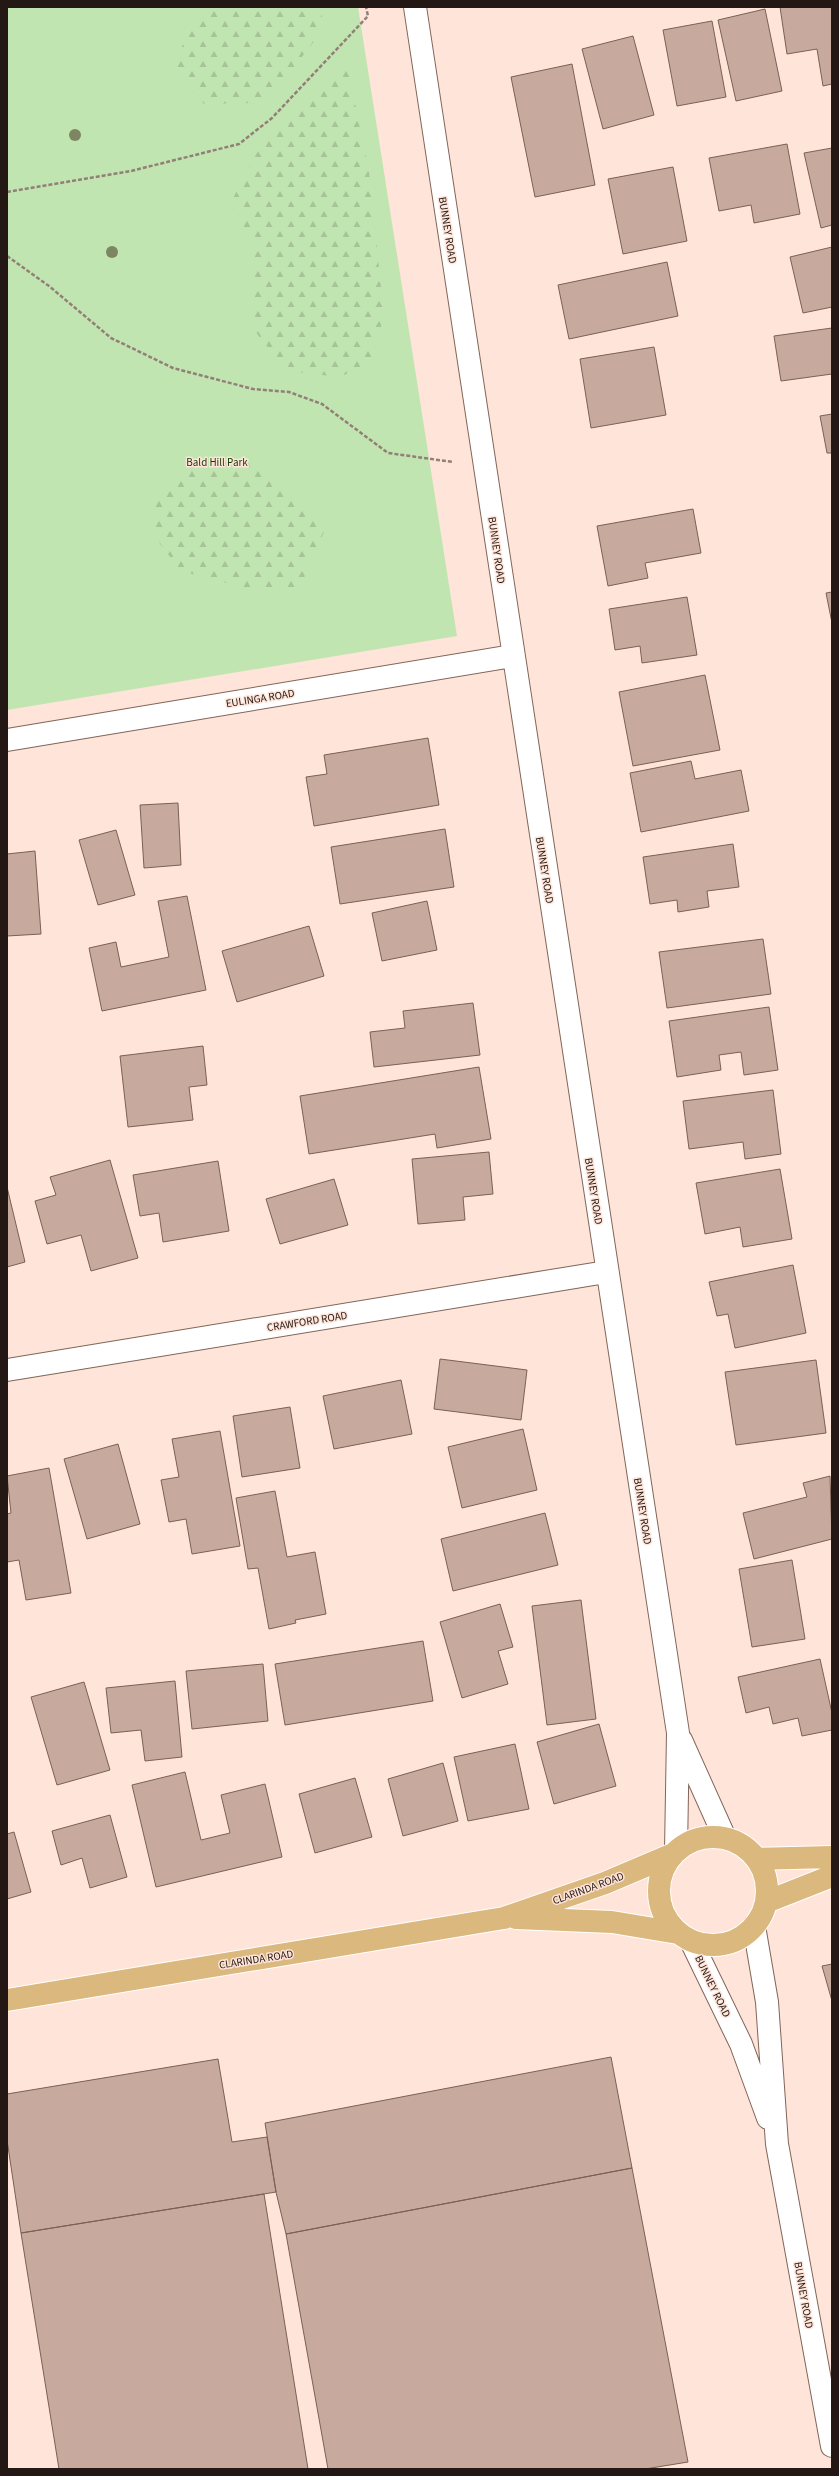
<svg xmlns="http://www.w3.org/2000/svg" width="839" height="2476" font-family="'Source Sans 3',sans-serif">
	<defs>
		<pattern id="forest-firs" width="22" height="20" patternUnits="userSpaceOnUse"><rect width="22" height="20" fill="#c1e5b1"/><path d="M5 1l3.5 6h-7zM16 11l3.5 6h-7z" fill="#a6c497"/></pattern>
	</defs>
	<rect width="100%" height="100%" fill="#fee4d9"/>
	<path fill="#c1e5b1" d="M 7,7 L 358,7 L 457,636 L 7,710 Z"/>
	<path fill="url(#forest-firs)" d="M 204,7 L 322,7 L 322,31 L 294,67 L 254,103 L 204,104 L 170,68 Z
		M 347,65 L 369,172 L 384,316 L 371,362 L 340,377 L 286,371 L 251,326 L 252,247 L 232,200 L 260,147 L 310,97 Z
		M 235,459 L 271,470 L 324,532 L 300,587 L 268,594 L 181,571 L 160,544 L 151,511 L 175,475 Z"/>
	<path fill="#c8a99d" stroke="#7b6054" d="M 780,7 L 832,7 L 832,84 L 823,86 L 817,49 L 787,54 Z
		M 765,9 L 782,91 L 736,101 L 718,20 Z
		M 712,21 L 726,97 L 677,106 L 663,30 Z
		M 633,36 L 654,115 L 603,129 L 582,49 Z
		M 572,64 L 595,185 L 535,197 L 511,77 Z
		M 787,144 L 800,214 L 754,223 L 751,205 L 719,211 L 709,158 Z
		M 832,148 L 832,225 L 821,228 L 804,153 Z
		M 673,167 L 687,241 L 623,254 L 608,179 Z
		M 832,247 L 832,307 L 803,313 L 790,257 Z
		M 667,262 L 678,316 L 569,339 L 558,285 Z
		M 832,328 L 832,374 L 781,381 L 774,336 Z
		M 654,347 L 666,415 L 591,428 L 580,359 Z
		M 832,414 L 832,453 L 827,453 L 820,416 Z
		M 693,509 L 701,553 L 645,563 L 648,578 L 608,586 L 597,526 Z
		M 832,592 L 832,623 L 826,593 Z
		M 687,597 L 697,655 L 642,663 L 640,646 L 615,650 L 609,609 Z
		M 705,675 L 720,750 L 633,766 L 619,692 Z
		M 428,738 L 439,805 L 314,826 L 306,777 L 327,774 L 324,755 Z
		M 691,761 L 695,779 L 741,770 L 749,811 L 641,832 L 630,773 Z
		M 178,803 L 181,865 L 144,868 L 140,805 Z
		M 445,829 L 454,887 L 340,904 L 331,847 Z
		M 116,830 L 135,895 L 98,905 L 79,840 Z
		M 733,844 L 739,887 L 707,891 L 709,907 L 678,912 L 677,900 L 650,904 L 643,857 Z
		M 35,851 L 41,934 L 7,936 L 7,854 Z
		M 187,896 L 206,990 L 102,1011 L 89,948 L 116,942 L 121,967 L 169,957 L 158,901 Z
		M 427,901 L 437,950 L 382,961 L 372,913 Z
		M 309,926 L 324,976 L 237,1002 L 222,951 Z
		M 763,939 L 771,994 L 667,1008 L 659,952 Z
		M 473,1003 L 480,1055 L 374,1067 L 370,1032 L 405,1028 L 403,1011 Z
		M 769,1007 L 778,1070 L 744,1075 L 741,1052 L 719,1055 L 721,1070 L 677,1077 L 669,1021 Z
		M 203,1046 L 207,1085 L 189,1087 L 193,1120 L 128,1127 L 120,1056 Z
		M 479,1067 L 491,1139 L 437,1148 L 435,1134 L 309,1154 L 300,1096 Z
		M 773,1090 L 781,1154 L 745,1159 L 743,1142 L 689,1149 L 683,1101 Z
		M 489,1152 L 493,1194 L 463,1197 L 465,1220 L 418,1224 L 412,1159 Z
		M 110,1160 L 138,1258 L 91,1271 L 81,1235 L 47,1244 L 35,1201 L 56,1195 L 50,1177 Z
		M 218,1161 L 229,1231 L 163,1242 L 159,1213 L 140,1216 L 133,1175 Z
		M 780,1169 L 792,1239 L 743,1247 L 740,1227 L 705,1234 L 696,1183 Z
		M 334,1179 L 348,1225 L 280,1244 L 266,1199 Z
		M 7,1187 L 25,1262 L 7,1267 Z
		M 793,1265 L 806,1333 L 735,1348 L 728,1314 L 717,1316 L 709,1282 Z
		M 440,1359 L 527,1370 L 521,1420 L 434,1409 Z
		M 816,1360 L 826,1433 L 736,1445 L 725,1372 Z
		M 401,1380 L 412,1434 L 334,1449 L 323,1396 Z
		M 290,1407 L 300,1468 L 242,1477 L 233,1416 Z
		M 523,1429 L 537,1490 L 462,1508 L 448,1447 Z
		M 220,1431 L 240,1546 L 192,1554 L 186,1519 L 169,1522 L 161,1480 L 179,1477 L 172,1439 Z
		M 118,1444 L 140,1524 L 87,1539 L 64,1459 Z
		M 49,1468 L 71,1593 L 26,1600 L 19,1560 L 7,1562 L 7,1514 L 11,1513 L 7,1476 Z
		M 830,1476 L 832,1539 L 754,1559 L 743,1513 L 807,1497 L 803,1483 Z
		M 275,1491 L 287,1557 L 315,1552 L 326,1614 L 295,1620 L 296,1623 L 269,1629 L 258,1568 L 248,1569 L 236,1498 Z
		M 545,1513 L 558,1565 L 453,1591 L 441,1539 Z
		M 792,1560 L 805,1639 L 752,1647 L 739,1569 Z
		M 581,1600 L 596,1719 L 547,1725 L 532,1606 Z
		M 500,1604 L 513,1647 L 498,1651 L 508,1684 L 462,1698 L 440,1622 Z
		M 423,1641 L 433,1701 L 285,1725 L 275,1664 Z
		M 820,1659 L 832,1713 L 832,1730 L 802,1736 L 798,1718 L 773,1724 L 769,1707 L 746,1713 L 738,1677 Z
		M 263,1664 L 268,1721 L 192,1729 L 186,1671 Z
		M 175,1681 L 182,1757 L 145,1761 L 141,1730 L 111,1733 L 106,1688 Z
		M 84,1682 L 110,1770 L 57,1785 L 31,1697 Z
		M 599,1724 L 616,1786 L 554,1804 L 537,1742 Z
		M 515,1744 L 529,1809 L 468,1821 L 454,1757 Z
		M 443,1763 L 458,1821 L 403,1836 L 388,1779 Z
		M 185,1772 L 201,1840 L 230,1833 L 221,1795 L 265,1784 L 282,1857 L 156,1887 L 132,1785 Z
		M 355,1778 L 372,1837 L 315,1853 L 299,1794 Z
		M 110,1815 L 127,1877 L 90,1888 L 82,1858 L 61,1865 L 52,1831 Z
		M 14,1832 L 31,1892 L 7,1899 L 7,1834 Z
		M 832,1964 L 832,2001 L 822,1966 Z
		M 611,2057 L 632,2168 L 286,2234 L 276,2192 L 265,2123 Z
		M 218,2059 L 232,2142 L 267,2137 L 276,2192 L 21,2233 L 7,2140 L 7,2094 Z
		M 632,2168 L 688,2462 L 645,2469 L 328,2469 L 286,2234 Z
		M 264,2194 L 308,2469 L 59,2469 L 21,2233 Z"/>
	<g fill="none" stroke-linecap="round" stroke-linejoin="round">
		<g stroke="#816559" stroke-width="24">
			<path id="minor" d="M 415,7 L 678,1733 L 676,1851
				M 7,740 L 512,656
				M 7,1370 L 606,1272
				M 681,1740 L 725,1838
				M 754,1926 L 767,2002 L 777,2144 L 832,2446
				M 691,1941 L 741,2044 L 768,2118"/>
		</g>
		<g stroke="#fff" stroke-width="24">
			<path id="major" d="M659 1891a54 54 0 1 1 108 0a54 54 0 1 1-108 0Z
				M 757,1859 L 832,1857
				M 766,1902 L 832,1876
				M 516,1918 L 612,1922 L 678,1933
				M 7,2000 L 504,1918 L 605,1883 L 671,1855"/>
		</g>
		<path stroke="#927f77" stroke-width="2.5" stroke-dasharray="4 2" stroke-linecap="butt" d="M 7,192 L 131,171 L 239,144 L 272,118 L 368,16 L 366,7
			M 7,256 L 49,286 L 111,338 L 173,368 L 253,389 L 289,392 L 322,404 L 388,453 L 453,462"/>
		<use href="#minor" stroke="#fff" stroke-width="22"/>
		<use href="#major" stroke="#dbb87d" stroke-width="22"/>
	</g>
	<g fill="#7e8562">
		<circle cx="75" cy="135" r="6"/>
		<circle cx="112" cy="252" r="6"/>
	</g>
	<g text-anchor="middle" stroke-width="3" stroke-linejoin="round" paint-order="stroke">
		<g font-size="11" fill="#231813" stroke="#fee4d9">
			<text transform="translate(448 230) rotate(81)" y="4">BUNNEY ROAD</text>
			<text transform="translate(497 550) rotate(82)" y="4">BUNNEY ROAD</text>
			<text transform="translate(260 698) rotate(-9)" y="4">EULINGA ROAD</text>
			<text transform="translate(545 870) rotate(81)" y="4">BUNNEY ROAD</text>
			<text transform="translate(594 1191) rotate(81)" y="4">BUNNEY ROAD</text>
			<text transform="translate(307 1321) rotate(-9)" y="4">CRAWFORD ROAD</text>
			<text transform="translate(643 1511) rotate(81)" y="4">BUNNEY ROAD</text>
			<text transform="translate(588 1888) rotate(-20)" y="4">CLARINDA ROAD</text>
			<text transform="translate(256 1959) rotate(-9)" y="4">CLARINDA ROAD</text>
			<text transform="translate(713 1986) rotate(64)" y="4">BUNNEY ROAD</text>
			<text transform="translate(804 2295) rotate(80)" y="4">BUNNEY ROAD</text>
		</g>
		<g font-size="11" fill="#153700" stroke="#fee4d9">
			<text x="217" y="466">Bald Hill Park</text>
		</g>
	</g>
	<rect width="839" height="2476" fill="none" stroke="#231813" stroke-width="16"/>
</svg>
